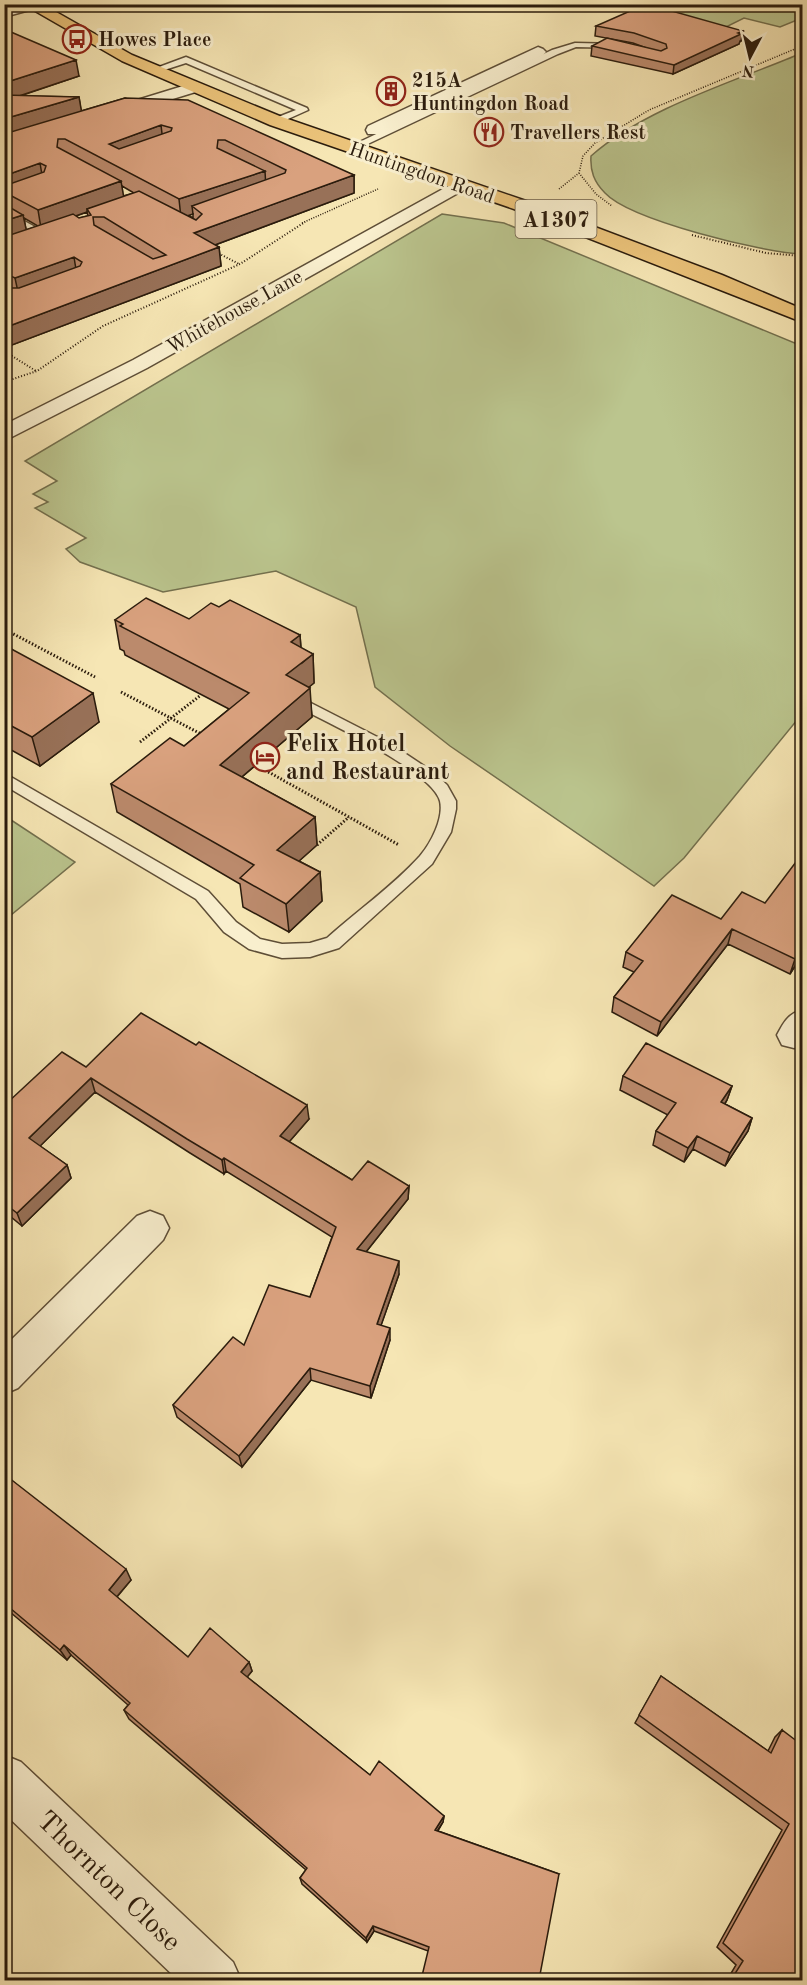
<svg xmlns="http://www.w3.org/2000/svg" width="807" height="1985" font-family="'Old Standard TT',serif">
	<rect width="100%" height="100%" fill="#f6e6b4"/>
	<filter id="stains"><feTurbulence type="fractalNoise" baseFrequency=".00333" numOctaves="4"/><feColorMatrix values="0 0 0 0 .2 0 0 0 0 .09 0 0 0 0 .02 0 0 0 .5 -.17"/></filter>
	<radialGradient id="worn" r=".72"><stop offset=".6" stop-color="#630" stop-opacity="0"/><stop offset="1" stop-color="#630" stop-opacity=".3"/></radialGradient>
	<path fill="#bbc58e" stroke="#73704e" stroke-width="1.5" d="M 652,4 L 802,5 L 802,18 L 780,27 L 744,18 L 722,29 L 648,6 Z
		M 802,53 L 802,254 C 764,253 630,220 605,193 C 594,182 590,171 591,156 C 645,108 736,81 802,53 Z
		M 442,214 L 504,223 L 802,346 L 802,714 L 684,858 L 654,886 L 450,746 L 375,687 L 356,607 L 276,571 L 163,592 L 80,562 L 66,549 L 86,538 L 35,508 L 48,502 L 33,494 L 57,481 L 25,461 Z
		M 5,816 L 75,862 L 5,920 L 4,920 Z"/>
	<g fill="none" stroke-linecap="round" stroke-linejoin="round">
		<g stroke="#5e4e37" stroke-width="3">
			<path id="lane" d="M 575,43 L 621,44 L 625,46 L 621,48 L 576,47 L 558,54 L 355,150 L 347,148 L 552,50 Z
				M 186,57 L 307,108 L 308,110 L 279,123 L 273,123 L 273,119 L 296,110 L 186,63 L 155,73 L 151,70 Z
				M 4,210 L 48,234 L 49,236 L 40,238 L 4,217 Z
				M 305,700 L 391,744 L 433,772 L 447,785 L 456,801 L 456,809 L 451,832 L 432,864 L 339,948 L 310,957 L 282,958 L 249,949 L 224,932 L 196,899 L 4,785 L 4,773 L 208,891 L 236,922 L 260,939 L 282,944 L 310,943 L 327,938 C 357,911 393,886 420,856 C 431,843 444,818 440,801 C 432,771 328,723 300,708 L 297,705 Z"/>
		</g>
		<g stroke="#5e4e37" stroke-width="3">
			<path id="street" d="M 18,4 L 39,4 L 39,5 L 37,8 L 4,17 L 4,8 Z
				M 538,47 L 543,49 L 546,52 L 543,55 L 380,134 L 368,134 L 366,130 L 368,126 Z
				M 196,82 L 204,87 L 202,90 L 114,117 L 106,112 L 108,109 Z
				M 461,179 L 470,184 L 467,188 L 147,368 L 4,441 L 4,425 L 133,360 Z
				M 802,1010 L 802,1046 L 794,1048 L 782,1045 L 777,1035 C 784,1022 788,1014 802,1010 Z
				M 150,1211 L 163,1216 L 169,1228 L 163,1240 L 18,1388 L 4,1394 L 4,1347 L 137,1216 Z
				M 4,1755 L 21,1762 L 233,1962 L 241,1980 L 178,1980 L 4,1813 Z"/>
		</g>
		<g stroke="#2b1c0d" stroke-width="3">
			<path id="primary" d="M 23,4 L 42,4 L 132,55 L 282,117 L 526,201 L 722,275 L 802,309 L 802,322 L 514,209 L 270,125 L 122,61 Z"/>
		</g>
		<path stroke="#2b1c0d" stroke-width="1.5" stroke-dasharray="1 1.5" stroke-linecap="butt" d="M 579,173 L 596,194 L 612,206
			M 559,189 L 579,173 L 583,156 L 595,143 L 649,110 L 802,46
			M 302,223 L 378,189"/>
		<path stroke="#2b1c0d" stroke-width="2" stroke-dasharray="1 2" stroke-linecap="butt" d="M 692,235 L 766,253 L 802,256
			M 216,252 L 239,264
			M 4,351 L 36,371
			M 4,382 L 37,371 L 103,326 L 240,264 L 305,222"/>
		<path stroke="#2b1c0d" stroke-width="3" stroke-dasharray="1.5 2" stroke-linecap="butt" d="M 4,629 L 95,677
			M 121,692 L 203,735
			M 140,742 L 201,695
			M 256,765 L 399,845
			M 317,845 L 349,817"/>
		<use href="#lane" fill="#f9efce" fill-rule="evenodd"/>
		<use href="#street" fill="#f9efce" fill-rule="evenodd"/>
		<use href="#primary" fill="#ebc37a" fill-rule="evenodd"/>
	</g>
	<path fill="#bb8a6c" stroke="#2b1c0d" stroke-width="1.5" fill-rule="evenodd" d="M 596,26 L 743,31 L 741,41 L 740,41 L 739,44 L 673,74 L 591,56 L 592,46 L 649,49 L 633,43 L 595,36 Z
		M 4,29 L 79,76 L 20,96 L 79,97 L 81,111 L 125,98 L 354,175 L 354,193 L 215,245 L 219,247 L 221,266 L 4,348 ZM 122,186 L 134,193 L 123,196 ZM 87,212 L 88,216 L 79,218 L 76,216 ZM 193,214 L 193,218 L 188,215 ZM 24,218 L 38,226 L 26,230 Z
		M 219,607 L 300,635 L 301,648 L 313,654 L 314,683 L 309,687 L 312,717 L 242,777 L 315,817 L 317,845 L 299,861 L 320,872 L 322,901 L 289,932 L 243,907 L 240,884 L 117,812 L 111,784 L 184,746 L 229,709 L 125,655 L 124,651 L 120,649 L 115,620 L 189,619 Z
		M 4,645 L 99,722 L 40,766 L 4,746 Z
		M 721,919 L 802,955 L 790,974 L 728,944 L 657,1036 L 612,1012 L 614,997 L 634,972 L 623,967 L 626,952 Z
		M 86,1067 L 309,1119 L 289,1142 L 352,1180 L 409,1186 L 408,1199 L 366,1252 L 399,1274 L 381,1325 L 390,1340 L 371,1398 L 311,1380 L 242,1467 L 177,1417 L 173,1405 L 244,1345 L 310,1297 L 332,1237 L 226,1171 L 224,1174 L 190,1153 L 95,1092 L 40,1146 L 67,1165 L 71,1178 L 22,1226 L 11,1217 L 4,1223 L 8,1105 L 7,1103 Z
		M 623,1076 L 732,1086 L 727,1100 L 725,1104 L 752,1118 L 748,1131 L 725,1166 L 693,1149 L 684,1162 L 653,1145 L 656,1131 L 668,1115 L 620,1090 Z
		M 4,1474 L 131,1580 L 117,1597 L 188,1657 L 249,1662 L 252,1671 L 247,1677 L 370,1775 L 444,1816 L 443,1822 L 438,1831 L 559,1874 L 428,1951 L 374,1931 L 367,1942 L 302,1884 L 300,1878 L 306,1870 L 129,1719 L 124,1710 L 128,1705 L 71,1655 L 67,1660 L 4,1607 Z
		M 661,1676 L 768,1751 L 775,1737 L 782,1730 L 802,1980 L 727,1980 L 736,1965 L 717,1947 L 782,1830 L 635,1723 Z"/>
	<path fill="#987158" stroke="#2b1c0d" stroke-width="1.5" d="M 743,31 L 741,41 L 740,41 L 739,44 L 673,74 L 674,65 Z
		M 76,60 L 79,76 L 4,101 L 4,83 Z
		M 79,97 L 82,114 L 4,138 L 4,119 Z
		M 161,125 L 163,142 L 112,161 L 109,144 Z
		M 40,163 L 43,181 L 4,192 L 4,176 Z
		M 265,171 L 266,189 L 192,206 L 193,214 L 181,218 L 179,199 Z
		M 354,175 L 354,193 L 196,252 L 194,233 Z
		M 121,181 L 124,199 L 87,209 L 87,212 L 41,228 L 38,210 Z
		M 23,215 L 27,233 L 4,241 L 4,221 Z
		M 219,247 L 221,266 L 4,348 L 4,328 Z
		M 74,257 L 77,276 L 19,297 L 15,278 Z
		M 300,635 L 302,663 L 313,654 L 314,683 L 288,704 L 286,675 L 291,642 Z
		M 310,688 L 312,717 L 223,793 L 220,765 Z
		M 93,693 L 99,722 L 40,766 L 32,737 Z
		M 315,817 L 317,845 L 280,878 L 277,850 Z
		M 320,872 L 322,901 L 289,932 L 286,904 Z
		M 732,929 L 728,944 L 657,1036 L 661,1022 Z
		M 802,948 L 802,955 L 790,974 L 795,959 Z
		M 91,1078 L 95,1092 L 34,1152 L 29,1138 Z
		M 732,1086 L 727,1100 L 717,1116 L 721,1102 Z
		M 307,1105 L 309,1119 L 282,1150 L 280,1136 Z
		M 752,1118 L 748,1131 L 725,1166 L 730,1153 Z
		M 697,1136 L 693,1149 L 684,1162 L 688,1148 Z
		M 224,1158 L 226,1171 L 224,1174 L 222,1160 Z
		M 67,1165 L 71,1178 L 22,1226 L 17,1213 Z
		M 409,1186 L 408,1199 L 358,1262 L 357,1249 Z
		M 5,1204 L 11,1217 L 4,1223 L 4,1205 Z
		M 399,1261 L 399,1274 L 377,1337 L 377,1324 Z
		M 390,1328 L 390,1340 L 371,1398 L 370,1386 Z
		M 310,1368 L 311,1380 L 242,1467 L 239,1456 Z
		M 126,1569 L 131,1580 L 114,1600 L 109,1590 Z
		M 64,1645 L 71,1655 L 67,1660 L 60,1650 Z
		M 249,1662 L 252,1671 L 244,1681 L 241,1672 Z
		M 444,1816 L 443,1822 L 434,1836 L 435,1830 Z
		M 373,1926 L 374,1931 L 367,1942 L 366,1938 Z"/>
	<path fill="#d9a17e" stroke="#2b1c0d" stroke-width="1.5" fill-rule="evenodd" d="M 646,4 L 647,4 L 743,31 L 738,33 L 741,34 L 674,65 L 592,46 L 607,38 L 661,51 L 667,48 L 666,44 L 634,33 L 596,26 Z
		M 4,29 L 76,60 L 4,83 Z
		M 4,95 L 79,97 L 4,119 Z
		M 125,98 L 188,100 L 354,175 L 194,233 L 219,247 L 4,328 L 4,285 L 9,288 L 19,288 L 80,266 L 82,262 L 74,257 L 15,278 L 4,273 L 4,237 L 73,214 L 79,218 L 91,215 L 87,209 L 139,191 L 196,220 L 202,214 L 192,206 L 285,173 L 286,170 L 225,140 L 218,140 L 217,148 L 265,171 L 179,199 L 65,139 L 58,139 L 57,147 L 121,181 L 38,210 L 4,192 L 4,186 L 44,172 L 46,166 L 40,163 L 4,176 L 4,134 ZM 161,125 L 172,128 L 171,131 L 119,149 L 109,144 ZM 93,217 L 104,217 L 166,255 L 153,259 L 94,225 Z
		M 4,204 L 23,215 L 4,221 Z
		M 146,598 L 189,619 L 211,603 L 219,607 L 230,600 L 300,635 L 291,642 L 313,654 L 286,675 L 310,688 L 220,765 L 315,817 L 277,850 L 320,872 L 286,904 L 240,878 L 254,865 L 111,784 L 170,738 L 184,746 L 249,693 L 120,626 L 123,624 L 115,620 Z
		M 4,645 L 93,693 L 32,737 L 4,722 Z
		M 802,854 L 802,948 L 795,959 L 732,929 L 661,1022 L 614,997 L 643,961 L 626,952 L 672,895 L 721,919 L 742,892 L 765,903 Z
		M 141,1013 L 196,1045 L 199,1042 L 307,1105 L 280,1136 L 352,1180 L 368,1161 L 409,1186 L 357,1249 L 399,1261 L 377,1324 L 390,1328 L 370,1386 L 310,1368 L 239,1456 L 173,1405 L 233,1337 L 244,1345 L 269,1285 L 310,1297 L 336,1227 L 224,1158 L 222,1160 L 187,1139 L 91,1078 L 29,1138 L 67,1165 L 17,1213 L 5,1204 L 4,1205 L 4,1108 L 9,1104 L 7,1103 L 62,1052 L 86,1067 Z
		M 646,1043 L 732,1086 L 721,1102 L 752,1118 L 730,1153 L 697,1136 L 688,1148 L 656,1131 L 676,1103 L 623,1076 Z
		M 4,1474 L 126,1569 L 109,1590 L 188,1657 L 210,1628 L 249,1662 L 241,1672 L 370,1775 L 379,1761 L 444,1816 L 435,1830 L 559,1874 L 539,1980 L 421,1980 L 429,1947 L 373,1926 L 366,1938 L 300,1878 L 307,1868 L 124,1710 L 130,1703 L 64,1645 L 60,1650 L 4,1603 Z
		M 661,1676 L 771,1753 L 782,1730 L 802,1745 L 802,1980 L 731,1980 L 743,1961 L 723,1943 L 789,1824 L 639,1715 Z"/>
	<defs>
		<g id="bus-ring" transform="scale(1.5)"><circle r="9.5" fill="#f9efce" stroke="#8f2418" stroke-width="1.5"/><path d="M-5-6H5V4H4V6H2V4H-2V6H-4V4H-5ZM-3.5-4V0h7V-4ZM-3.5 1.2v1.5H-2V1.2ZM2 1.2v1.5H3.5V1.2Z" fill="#8f2418"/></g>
		<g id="building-ring" transform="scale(1.5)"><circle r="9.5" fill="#f9efce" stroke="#8f2418" stroke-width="1.5"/><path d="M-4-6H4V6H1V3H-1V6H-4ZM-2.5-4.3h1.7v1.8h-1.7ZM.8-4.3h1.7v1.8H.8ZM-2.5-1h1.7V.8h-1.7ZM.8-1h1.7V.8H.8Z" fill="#8f2418"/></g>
		<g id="restaurant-ring" transform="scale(1.5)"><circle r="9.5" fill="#f9efce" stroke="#8f2418" stroke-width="1.5"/><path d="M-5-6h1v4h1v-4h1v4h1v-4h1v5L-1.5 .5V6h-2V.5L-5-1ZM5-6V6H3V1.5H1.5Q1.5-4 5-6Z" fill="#8f2418"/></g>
		<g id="hotel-ring" transform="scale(1.5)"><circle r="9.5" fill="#f9efce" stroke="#8f2418" stroke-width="1.5"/><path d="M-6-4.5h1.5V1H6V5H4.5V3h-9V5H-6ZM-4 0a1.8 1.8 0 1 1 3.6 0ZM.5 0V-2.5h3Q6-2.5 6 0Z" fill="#8f2418"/></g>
	</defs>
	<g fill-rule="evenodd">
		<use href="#bus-ring" x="77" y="39"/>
		<use href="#building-ring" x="391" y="91"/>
		<use href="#restaurant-ring" x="489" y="132"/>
		<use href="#hotel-ring" x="265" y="757"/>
	</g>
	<g text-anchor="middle" stroke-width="6" stroke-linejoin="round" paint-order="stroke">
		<g font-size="20" font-weight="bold" fill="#2b1c0d" stroke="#f9efce" text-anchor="start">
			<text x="98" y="46">Howes Place</text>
			<text x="412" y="87">215A<tspan x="412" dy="23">Huntingdon Road</tspan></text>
			<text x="510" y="139">Travellers Rest</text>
		</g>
		<g font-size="20" fill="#2b1c0d" stroke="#f9efce">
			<text transform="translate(422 172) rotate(19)" y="7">Huntingdon Road</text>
			<text transform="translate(234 311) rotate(-29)" y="7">Whitehouse Lane</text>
		</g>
		<rect fill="#f9efce" stroke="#695b47" stroke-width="1.5" x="515.5" y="200" width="81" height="38" rx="4.5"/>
		<g font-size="22" font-weight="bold" fill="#2b1c0d">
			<text x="556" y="227">A1307</text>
		</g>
		<g font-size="24" font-weight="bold" fill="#2b1c0d" stroke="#f9efce" text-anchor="start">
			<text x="286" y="751">Felix Hotel<tspan x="286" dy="28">and Restaurant</tspan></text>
		</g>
		<g font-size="28" fill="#2b1c0d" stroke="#f9efce">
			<text transform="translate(110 1880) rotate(44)" y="10">Thornton Close</text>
		</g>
	</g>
	<rect width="807" height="1985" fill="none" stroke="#f6e6b4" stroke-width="24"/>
	<rect x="6" y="6" width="795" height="1973" fill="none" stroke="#2b1c0d" stroke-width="3"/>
	<rect x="12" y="12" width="783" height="1961" fill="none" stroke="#2b1c0d" stroke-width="1.5"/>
	<g transform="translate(750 57) rotate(187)" stroke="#f9efce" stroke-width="4.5" paint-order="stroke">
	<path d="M0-4.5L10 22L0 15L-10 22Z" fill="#2b1c0d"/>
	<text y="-9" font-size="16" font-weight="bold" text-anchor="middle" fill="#2b1c0d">N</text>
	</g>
	<rect width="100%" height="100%" filter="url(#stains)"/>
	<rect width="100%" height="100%" fill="url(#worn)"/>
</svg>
